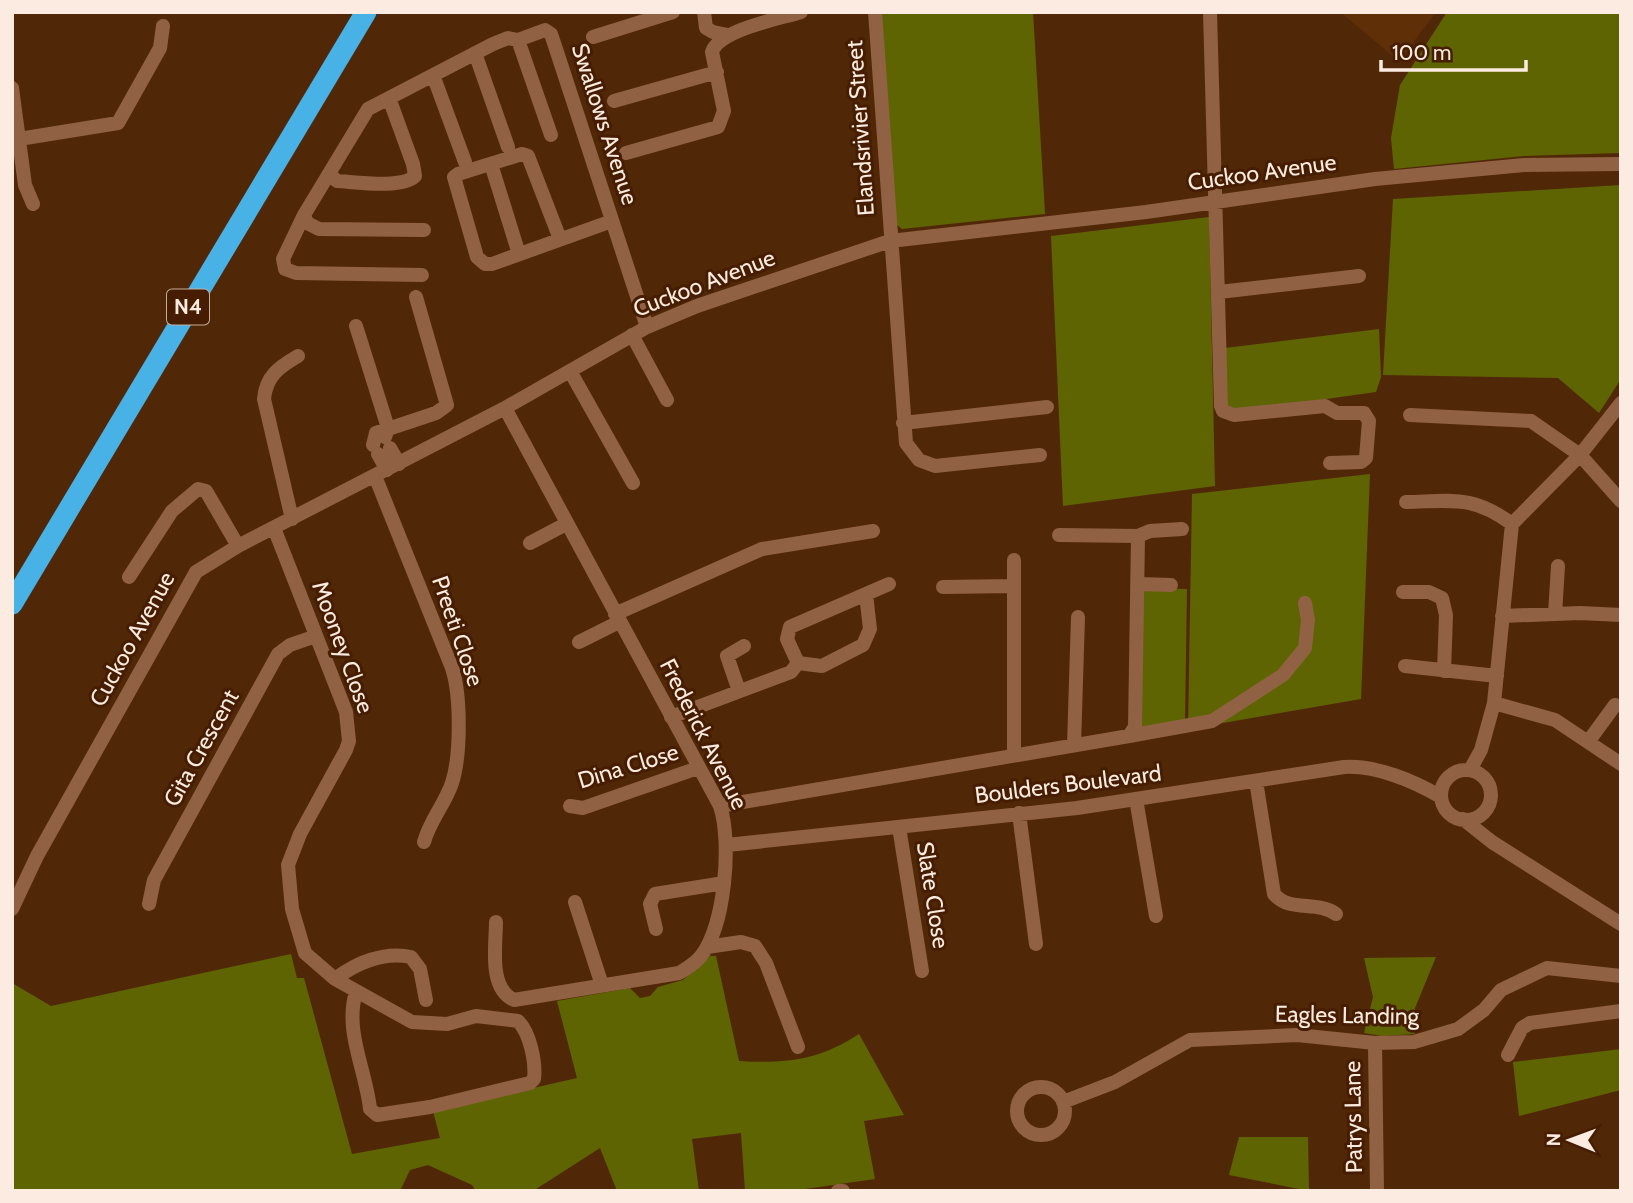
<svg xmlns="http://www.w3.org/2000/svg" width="1633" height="1203" font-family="Cabin,sans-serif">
	<rect width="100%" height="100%" fill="#512807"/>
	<path fill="#5f2f08" d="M 1340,12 L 1436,12 L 1399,61 Z"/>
	<path fill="#5f6402" d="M 880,12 L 1033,12 L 1045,214 L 902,229 L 895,223 Z
		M 1447,12 L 1621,12 L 1621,153 L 1524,156 L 1394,169 L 1391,138 L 1400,85 Z
		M 1621,185 L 1621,379 L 1599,413 L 1558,378 L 1383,375 L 1393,199 Z
		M 1209,217 L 1215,486 L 1063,506 L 1051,236 Z
		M 1379,329 L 1381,377 L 1376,392 L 1234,412 L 1225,402 L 1225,348 Z
		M 1370,474 L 1361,699 L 1188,729 L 1192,494 Z
		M 1146,588 L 1187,589 L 1185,723 L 1139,730 L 1142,591 Z
		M 291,954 L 297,978 L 304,978 L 352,1154 L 440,1138 L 433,1111 L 577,1078 L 557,1001 L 630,988 L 640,998 L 650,996 L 658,987 L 683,980 L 710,956 L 716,956 L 739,1061 C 785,1064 820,1060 859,1034 L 904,1115 L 864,1121 L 875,1179 L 791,1191 L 745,1191 L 741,1133 L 692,1139 L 699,1191 L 617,1191 L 600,1148 L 533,1191 L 476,1191 L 472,1185 L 428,1165 L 410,1170 L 400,1191 L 12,1191 L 12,983 L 51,1006 Z
		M 1436,957 L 1415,1008 L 1415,1034 L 1382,1036 L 1364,1033 L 1373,997 L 1364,958 Z
		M 1621,1049 L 1621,1090 L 1519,1116 L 1513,1062 Z
		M 1239,1137 L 1308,1137 L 1309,1191 L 1229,1175 Z"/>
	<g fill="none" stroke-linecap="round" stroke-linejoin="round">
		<path stroke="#906243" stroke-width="14" d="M 704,12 L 706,28 L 713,32 L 728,35
			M 875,12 L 906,443 L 919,460 L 935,466 L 1040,455
			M 1210,12 L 1221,406 L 1223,411 L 1234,415 L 1325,406 L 1337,413 L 1364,413 L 1369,421 L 1366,458 L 1361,462 L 1330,463
			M 593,37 L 673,12
			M 518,40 L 551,135
			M 475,53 L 508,147
			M 433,75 L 465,162
			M 12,88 L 25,185 L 33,204
			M 614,101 L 717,72
			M 19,139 L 118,123 L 160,48 L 163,26
			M 626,153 L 718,127 L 724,111 L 712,52 C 719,30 779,19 801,12
			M 491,164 L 519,254
			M 329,174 L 337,181 C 356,182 402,189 415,176 L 413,164 L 389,98
			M 304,215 L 307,223 L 319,229 L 424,230
			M 560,239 L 528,156 L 522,154 L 458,174 L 454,177 L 477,257 L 485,264 L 492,264 L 612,221
			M 422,275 L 296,273 L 285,269 L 283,259 L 304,215 L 368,109 L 493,44 L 508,38 L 518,40 L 545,30 L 551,34 L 555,46 L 647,327
			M 1219,292 L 1359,276
			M 356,326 L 388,428 L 385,437
			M 632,335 L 667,400
			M 570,371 L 633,483
			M 1410,415 L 1531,421 L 1580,455 L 1621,501
			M 903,423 L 1047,407
			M 373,445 L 376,433 L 436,413 L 447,405 L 416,297
			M 390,448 L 399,464
			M 378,454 L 387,470
			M 375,476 L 452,668 C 461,695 461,755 452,783 C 445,804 430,820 424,842
			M 1406,502 C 1453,501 1473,495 1512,524
			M 292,519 L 264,399 C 266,376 279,367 298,356
			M 274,528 L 346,712 L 349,741 L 346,750 L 300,834 L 288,865 L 292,909 L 305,953 L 335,979 L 412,1022 L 447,1024 L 476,1016 L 518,1021 C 530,1033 536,1062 534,1079 L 530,1083 L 430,1107 L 377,1115 L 370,1109 C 366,1070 344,1031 356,992
			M 1138,536 L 1150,531 L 1182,529
			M 530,543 L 566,524
			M 129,577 L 172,511 L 198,489 L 206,491 L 238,546
			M 1138,584 L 1171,585
			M 943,587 L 1014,586
			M 1403,592 L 1429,592 L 1442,598 L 1446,615 L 1444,671
			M 615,614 L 762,549 L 873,531
			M 1555,614 L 1558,566
			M 1502,616 L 1580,613 L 1621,615
			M 579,642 L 619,622
			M 798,663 L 822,666 L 863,645 L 870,629 L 866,594
			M 1405,666 L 1497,676
			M 739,691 L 727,656 L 744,646
			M 1494,703 L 1555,720 L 1621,764
			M 671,717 L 791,672 L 798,663 L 787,639 L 790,627 L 889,584
			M 1129,736 L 1212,721 L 1283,675 L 1305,648 L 1308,620 L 1305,603
			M 1588,742 L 1615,705
			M 1074,745 L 1078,617
			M 1014,755 L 1014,560
			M 1470,770 L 1481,750 L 1494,703 L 1512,524 L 1580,455 L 1621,403
			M1441 795a25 25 0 1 1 50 0a25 25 0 1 1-50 0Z
			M 1256,781 L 1274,894 C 1290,913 1316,900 1336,914
			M 1136,799 L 1156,916
			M 570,806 L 583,808 L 698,768
			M 720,806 L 1129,736 L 1135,727 L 1138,536 L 1059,535
			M 1019,813 L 1036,944
			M 1463,819 L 1492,842 L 1621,924
			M 899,827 L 922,971
			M 727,845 L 1077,808 L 1344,767 C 1376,765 1414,781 1441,797
			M 575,902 L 602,985
			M 149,904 L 154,880 L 278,654 L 290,645 L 316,636
			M 12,909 L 37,856 L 196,572 L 238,546 L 505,408 L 647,327 L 697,306 L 890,241 L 1146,212 L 1375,179 L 1524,165 L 1621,164
			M 496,922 C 496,945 488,988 514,1000 L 679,973 C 687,968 695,964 701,956 C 725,926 732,842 720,806 L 505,408
			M 656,929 L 650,904 L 655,894 L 724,883
			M 707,947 L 741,942 L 755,946 L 766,963 L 798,1047
			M 335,979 C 356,963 384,951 411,957 L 420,969 L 426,1000
			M 1375,1043 L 1377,1191
			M 1508,1055 L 1522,1028 L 1530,1023 L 1621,1011
			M1017 1111a24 24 0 1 1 48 0a24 24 0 1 1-48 0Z
			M 1063,1102 L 1115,1082 L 1190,1040 L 1297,1035 L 1375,1043 L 1414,1042 L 1458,1029 L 1484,1010 L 1501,990 L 1547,968 L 1621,976
			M 838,1191 L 843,1191"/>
		<path stroke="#48b2e6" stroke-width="21" d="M 12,604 L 366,12"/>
	</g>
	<g text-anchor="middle" stroke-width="6" stroke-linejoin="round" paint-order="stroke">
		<rect fill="#461d00" stroke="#c5ad9e" stroke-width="2" x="167" y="289.5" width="42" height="35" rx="5"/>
		<g font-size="21" font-weight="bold" fill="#fbebe1">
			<text x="188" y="314">N4</text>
		</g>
		<g font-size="23" fill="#fbebe1" stroke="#461d00">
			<text transform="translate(605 124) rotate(72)" y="8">Swallows Avenue</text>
			<text transform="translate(860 128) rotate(-94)" y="8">Elandsrivier Street</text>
			<text transform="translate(1262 172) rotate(-8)" y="8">Cuckoo Avenue</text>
			<text transform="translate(704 283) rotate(-21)" y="8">Cuckoo Avenue</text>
			<text transform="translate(458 631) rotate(71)" y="8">Preeti Close</text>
			<text transform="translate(132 639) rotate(-61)" y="8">Cuckoo Avenue</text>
			<text transform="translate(343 647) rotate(70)" y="8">Mooney Close</text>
			<text transform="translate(704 734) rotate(63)" y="8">Frederick Avenue</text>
			<text transform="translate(201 748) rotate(-61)" y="8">Gita Crescent</text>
			<text transform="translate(628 766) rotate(-17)" y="8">Dina Close</text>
			<text transform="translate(1068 784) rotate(-7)" y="8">Boulders Boulevard</text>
			<text transform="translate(933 895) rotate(81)" y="8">Slate Close</text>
			<text transform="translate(1347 1015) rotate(1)" y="8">Eagles Landing</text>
			<text transform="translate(1353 1117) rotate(-91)" y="8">Patrys Lane</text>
		</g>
	</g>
	<rect width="1633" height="1203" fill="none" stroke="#fbebe1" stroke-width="28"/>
	<g transform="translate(1570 1140) rotate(271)" stroke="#461d00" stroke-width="5" paint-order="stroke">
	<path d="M0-5L12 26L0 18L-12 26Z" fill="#fbebe1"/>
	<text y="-10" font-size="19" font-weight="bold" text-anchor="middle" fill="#fbebe1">N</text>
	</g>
	<path d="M1381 60v10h145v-10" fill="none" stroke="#fbebe1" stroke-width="3.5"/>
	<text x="1392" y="60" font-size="21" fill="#fbebe1" stroke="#461d00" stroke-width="5" paint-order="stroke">100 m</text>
</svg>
